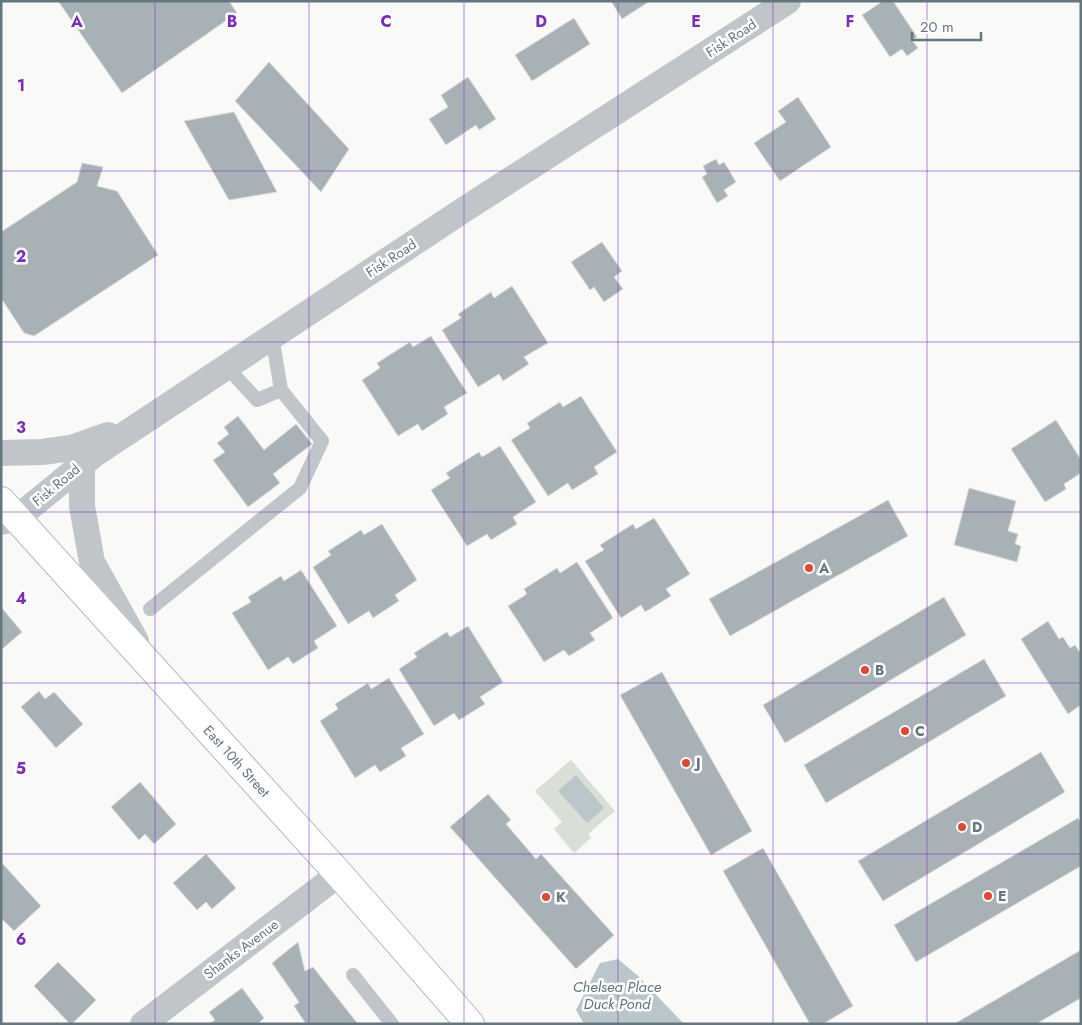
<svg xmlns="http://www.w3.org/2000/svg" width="1082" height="1025" font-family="Jost,sans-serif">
	<rect width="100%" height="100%" fill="#f9f9f7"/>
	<path fill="#d9ded6" d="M 571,760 L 615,811 L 588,834 L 591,838 L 574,853 L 554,829 L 562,822 L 535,791 Z"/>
	<path fill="#bac6ca" d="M 576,775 L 604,808 L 587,823 L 558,791 Z
		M 618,959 L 638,976 L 684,1024 L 584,1024 L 576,1010 L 600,963 Z"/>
	<path fill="#a7b1b6" stroke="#dbdbd9" d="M 58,1 L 229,1 L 237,13 L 122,93 Z
		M 611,1 L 650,1 L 622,19 Z
		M 883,1 L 893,1 L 917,37 L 912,40 L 918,48 L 907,56 L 902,49 L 890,57 L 862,15 Z
		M 574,18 L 590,44 L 532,81 L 515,55 Z
		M 269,62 L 349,149 L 321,192 L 235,101 Z
		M 468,77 L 496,119 L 479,130 L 476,125 L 446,145 L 429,119 L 448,107 L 441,95 Z
		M 798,97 L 831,147 L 780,181 L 754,143 L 786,122 L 778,111 Z
		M 234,112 L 277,192 L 229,200 L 184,121 Z
		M 716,159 L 719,165 L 724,162 L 736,182 L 724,190 L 728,196 L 717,203 L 702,177 L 707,174 L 703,166 Z
		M 82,163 L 103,167 L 97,186 L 117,191 L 158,255 L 34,336 L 24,333 L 1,298 L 1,232 L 77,182 Z
		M 602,242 L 622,271 L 614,277 L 623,289 L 604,302 L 594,287 L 590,290 L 571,262 Z
		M 512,286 L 548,343 L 524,357 L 529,364 L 503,381 L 499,374 L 478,387 L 442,330 L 461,318 L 458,314 L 491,292 L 494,298 Z
		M 431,336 L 467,393 L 444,407 L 448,414 L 422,431 L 418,424 L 398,436 L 362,380 L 380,368 L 377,363 L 410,342 L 413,347 Z
		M 581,396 L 617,452 L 594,467 L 598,474 L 572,490 L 568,483 L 548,496 L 511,440 L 530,428 L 527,423 L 560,402 L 563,407 Z
		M 238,416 L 264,450 L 296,424 L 312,444 L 273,474 L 280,483 L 248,507 L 213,460 L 225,452 L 217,443 L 229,434 L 224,427 Z
		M 1056,420 L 1081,460 L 1081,473 L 1064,484 L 1066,489 L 1045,502 L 1011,449 Z
		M 500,446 L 536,502 L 513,517 L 517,524 L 491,540 L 487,534 L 467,546 L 431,490 L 450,478 L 446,473 L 479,452 L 482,457 Z
		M 969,488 L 1016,501 L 1008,531 L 1018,534 L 1015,544 L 1021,546 L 1017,562 L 954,545 Z
		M 888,500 L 908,536 L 730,636 L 709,599 Z
		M 654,518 L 690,574 L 666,589 L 671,596 L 645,612 L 641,605 L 621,618 L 585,561 L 604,550 L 600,545 L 633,524 L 636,529 Z
		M 382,524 L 417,580 L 395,595 L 399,601 L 373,618 L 369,611 L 348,624 L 313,567 L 331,555 L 328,551 L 361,530 L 364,535 Z
		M 577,562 L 613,618 L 590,633 L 595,640 L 569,656 L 564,650 L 544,662 L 508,606 L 527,594 L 524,589 L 557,568 L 560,573 Z
		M 301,570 L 337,626 L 314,641 L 318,648 L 293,664 L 288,657 L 268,670 L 232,613 L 251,602 L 248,597 L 281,576 L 284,581 Z
		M 944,597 L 966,635 L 785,743 L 763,705 Z
		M 1,607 L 22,632 L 1,650 Z
		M 1048,621 L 1059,639 L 1063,637 L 1070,648 L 1075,645 L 1081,654 L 1081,705 L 1068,714 L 1021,639 Z
		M 468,626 L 503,682 L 480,697 L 485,704 L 459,720 L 454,713 L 434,726 L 399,669 L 417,657 L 414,653 L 447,632 L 450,637 Z
		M 984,659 L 1006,696 L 826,803 L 804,765 Z
		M 662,672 L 752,831 L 711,855 L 620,695 Z
		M 389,678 L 424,734 L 401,748 L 406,756 L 380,772 L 375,765 L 355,778 L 320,721 L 338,709 L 335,704 L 368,683 L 371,689 Z
		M 39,691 L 45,699 L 54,692 L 83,724 L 56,748 L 21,707 Z
		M 1041,752 L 1065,792 L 883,901 L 858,861 Z
		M 140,782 L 176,824 L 154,844 L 145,834 L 139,840 L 111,807 Z
		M 488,794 L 511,820 L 506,824 L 536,859 L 541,854 L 614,935 L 576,969 L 450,827 Z
		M 1078,818 L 1081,823 L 1081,866 L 916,962 L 894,925 Z
		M 763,848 L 853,1006 L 823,1024 L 810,1024 L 723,871 Z
		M 206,854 L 236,888 L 212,909 L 206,902 L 197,910 L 173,883 Z
		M 2,863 L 41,906 L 14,931 L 1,918 Z
		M 298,942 L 305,971 L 313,967 L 358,1024 L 306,1024 L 294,1006 L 299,1002 L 272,963 Z
		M 1081,950 L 1081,998 L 1036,1024 L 954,1024 Z
		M 58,962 L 96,1000 L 72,1024 L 70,1024 L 34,986 Z
		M 242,988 L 264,1018 L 258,1024 L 209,1024 L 215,1020 L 209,1012 Z"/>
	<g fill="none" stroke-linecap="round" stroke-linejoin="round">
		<g stroke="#b2b9bd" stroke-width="30">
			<g id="secondary">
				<path id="s1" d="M 1,501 L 339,874 L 470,1024"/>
			</g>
		</g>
		<path stroke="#c0c5c9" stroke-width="14" d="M 226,366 L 257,400 L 281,390
			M 150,609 L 300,488 L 322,441 L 281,390 L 272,336
			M 353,975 L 392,1024"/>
		<path stroke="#c0c5c9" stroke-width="26" d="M 1,453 L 42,452 L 71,448 L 108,435
			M 82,464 L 82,506 L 92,562 L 136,641
			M 1,522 L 17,518 L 95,454 L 462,211 L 788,1
			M 143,1024 L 339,874"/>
		<use href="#secondary" stroke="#fff" stroke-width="28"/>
	</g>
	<path fill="none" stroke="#7b2cbf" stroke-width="1" stroke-opacity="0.55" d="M 155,1 L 155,1024M 309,1 L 309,1024M 464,1 L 464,1024M 618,1 L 618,1024M 773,1 L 773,1024M 927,1 L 927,1024M 1,171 L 1081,171M 1,342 L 1081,342M 1,512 L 1081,512M 1,683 L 1081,683M 1,854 L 1081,854"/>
	<g fill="#e0492f" stroke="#fff" stroke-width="2">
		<circle cx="809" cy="568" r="5"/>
		<circle cx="865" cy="670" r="5"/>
		<circle cx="905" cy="731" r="5"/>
		<circle cx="686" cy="763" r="5"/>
		<circle cx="962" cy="827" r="5"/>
		<circle cx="988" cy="896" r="5"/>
		<circle cx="546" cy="897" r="5"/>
	</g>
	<g text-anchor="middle" stroke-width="5" stroke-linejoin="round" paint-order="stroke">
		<g font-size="14" fill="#647781" stroke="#fff">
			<text transform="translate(731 38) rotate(-33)" y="5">Fisk Road</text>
			<text transform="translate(391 258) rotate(-33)" y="5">Fisk Road</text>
			<text transform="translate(56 485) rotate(-40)" y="5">Fisk Road</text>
			<text dy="5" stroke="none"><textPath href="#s1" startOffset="351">East 10th Street</textPath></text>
			<text transform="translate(241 949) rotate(-37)" y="5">Shanks Avenue</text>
		</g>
		<g font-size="14" font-weight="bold" fill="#647781" stroke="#fff" text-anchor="start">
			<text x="819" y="573">A</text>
			<text x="875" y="675">B</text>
			<text x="915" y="736">C</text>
			<text x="696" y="768">J</text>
			<text x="972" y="832">D</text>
			<text x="998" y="901">E</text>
			<text x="556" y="902">K</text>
		</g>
		<g font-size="15" font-style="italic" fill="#5f767b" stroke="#fff">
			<text x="617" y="992">Chelsea Place<tspan x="617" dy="17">Duck Pond</tspan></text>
		</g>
	</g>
	<g font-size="16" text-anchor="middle" font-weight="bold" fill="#7b2cbf" stroke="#fff" stroke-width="5" stroke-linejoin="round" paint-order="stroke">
		<text x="77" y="27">A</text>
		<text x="232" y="27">B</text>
		<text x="386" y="27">C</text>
		<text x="541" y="27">D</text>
		<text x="696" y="27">E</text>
		<text x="850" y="27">F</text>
		<text x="21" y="91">1</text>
		<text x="21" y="262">2</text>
		<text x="21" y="433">3</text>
		<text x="21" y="604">4</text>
		<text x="21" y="774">5</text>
		<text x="21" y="945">6</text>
	</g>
	<rect width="1082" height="1025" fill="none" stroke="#647781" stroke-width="5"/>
	<path d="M912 32v8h69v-8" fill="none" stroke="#647781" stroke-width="2.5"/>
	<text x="920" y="32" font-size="15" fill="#647781" stroke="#ffffff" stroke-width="4" paint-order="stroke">20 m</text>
</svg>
